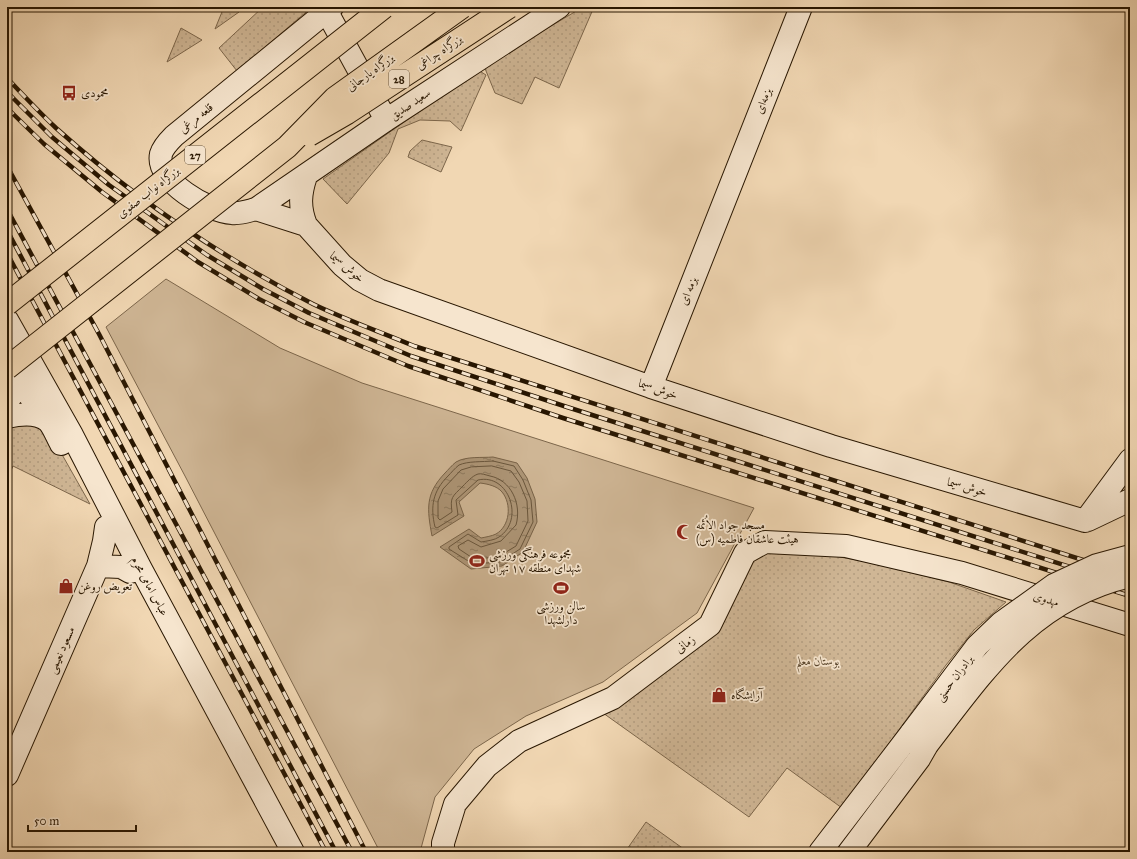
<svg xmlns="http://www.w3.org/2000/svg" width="1137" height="859" font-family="'IM FELL Great Primer',Amiri,serif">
	<defs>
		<pattern id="green-dots" width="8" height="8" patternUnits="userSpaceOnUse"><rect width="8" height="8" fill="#cfb695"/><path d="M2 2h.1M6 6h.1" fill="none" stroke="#b29c7f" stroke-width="1.8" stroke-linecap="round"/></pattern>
		<pattern id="water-ripples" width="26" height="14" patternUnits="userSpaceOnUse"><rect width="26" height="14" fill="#ad9576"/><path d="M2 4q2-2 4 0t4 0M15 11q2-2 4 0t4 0" fill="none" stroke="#8d795e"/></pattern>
	</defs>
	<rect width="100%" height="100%" fill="#f1d7b3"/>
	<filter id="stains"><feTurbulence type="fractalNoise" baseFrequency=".005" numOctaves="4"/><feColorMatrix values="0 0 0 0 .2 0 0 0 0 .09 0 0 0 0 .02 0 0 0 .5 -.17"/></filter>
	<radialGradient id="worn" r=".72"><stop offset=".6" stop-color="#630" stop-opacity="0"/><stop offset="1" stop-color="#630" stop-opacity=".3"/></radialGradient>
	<path fill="url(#green-dots)" stroke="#7c664b" d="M 224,7 L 230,7 L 239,12 L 215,29 Z
		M 263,7 L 312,7 L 237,71 L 219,48 Z
		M 583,7 L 594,7 L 559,88 L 535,77 L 522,104 L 495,93 L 484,66 Z
		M 181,28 L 202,40 L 167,62 Z
		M 478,70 L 486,75 L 461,131 L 450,121 L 420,120 L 398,129 L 389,153 L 347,204 L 323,179 Z
		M 422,140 L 452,147 L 441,172 L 408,157 L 410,151 Z
		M 24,423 L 47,428 L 90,504 L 13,466 L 7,479 L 7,428 Z
		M 812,552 L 873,563 L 949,582 L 1006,602 L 974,630 L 946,665 L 842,808 L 787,768 L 749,817 L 603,713 L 711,636 L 757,553 Z
		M 646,822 L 688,852 L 625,852 Z"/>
	<path fill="#cfb695" stroke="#7c664b" d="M 166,279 L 280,348 L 362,383 L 754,508 L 697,613 L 603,682 L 526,716 L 474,749 L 435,797 L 420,852 L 380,852 L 185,476 L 106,327 Z"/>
	<path fill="url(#water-ripples)" stroke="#786247" d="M 493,457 L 517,463 L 527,478 L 535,499 L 537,522 L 523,552 L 502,566 L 471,569 L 440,547 L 469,529 L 481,538 C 486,537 492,536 496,534 C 510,526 512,504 502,492 C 497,486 488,484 480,483 L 459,502 L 464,516 L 432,536 C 427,509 425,494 445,473 C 448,470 452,465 456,462 C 466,456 482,458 493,457 Z"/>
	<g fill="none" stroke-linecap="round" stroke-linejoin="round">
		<path stroke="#6a563c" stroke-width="1" d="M 493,461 L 514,466 L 523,480 L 531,500 L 533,522 L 520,549 L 500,562 L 473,564 L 449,549 L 449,547 L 468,534 L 481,542 C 487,541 495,540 499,537 C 525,520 509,473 478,480 L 456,500 L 458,515 L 437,528 L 435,527 C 430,506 433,491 448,476 C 451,473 455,468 459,465 C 468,461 482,462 493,461 Z
			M 492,466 L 511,471 L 519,482 L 527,501 L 528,521 L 516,546 L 498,557 L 474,559 L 459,549 L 458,546 L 468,540 L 481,547 L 501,541 L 516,525 C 522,504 511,480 490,476 C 486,475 481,473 478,474 C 472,476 467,482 463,486 C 452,497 450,497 452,512 L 440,520 L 438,518 L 438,501 L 443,489 L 461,470 L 471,467 Z"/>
		<g stroke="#281601" stroke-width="24">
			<path id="secondary" d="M 332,7 L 174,136 C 169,141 163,147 161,154 C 155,181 209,212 232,213 C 240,214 248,211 256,209 L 386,120 L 559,7
				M 327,12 L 386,120
				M 256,209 L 306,225 L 342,265 L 360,280 L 379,290 L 651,387 L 831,446 L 1085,521
				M 306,225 C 299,207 300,194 306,176
				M 7,320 L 72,435 L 141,569 L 293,852
				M 7,352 L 21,384 L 49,422
				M 651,387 L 801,7
				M 7,402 L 28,372
				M 7,417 C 20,414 37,412 48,421 C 53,426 57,437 61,444
				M 1088,520 L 1130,500
				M 1085,521 L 1130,460
				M 98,566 L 121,567 L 130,572 L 141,569
				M 7,775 L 98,566 L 104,541 L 106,527
				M 443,852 L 443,843 L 455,804 L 487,766 L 519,741 L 613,698 L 710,625 L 745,553 L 765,542 L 846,546 L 962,573 L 1130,625
				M 820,852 L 912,732
				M 849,852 L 919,759 L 927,745"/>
		</g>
		<use href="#secondary" stroke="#f6e5ce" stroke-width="22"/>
		<g stroke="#281601" stroke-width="4.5">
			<path id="rail" d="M 7,78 C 23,95 39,112 56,128 C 133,197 221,257 313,304 C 346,320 381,332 414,346 L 1130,575
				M 7,92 L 52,137 L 109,185 L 207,255 L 263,289 L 309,313 L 411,356 L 567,407 L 1130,586
				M 7,108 L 44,144 L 102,192 L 198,262 L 259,299 L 304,322 L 408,366 L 563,418 L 1130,596
				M 7,166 L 99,334 L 366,852
				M 7,209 L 352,852
				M 7,230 L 336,852
				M 7,253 L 326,852"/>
		</g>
		<use href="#rail" stroke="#f6e5ce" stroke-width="3" stroke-dasharray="9" stroke-linecap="butt"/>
		<g stroke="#281601" stroke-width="24" stroke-linecap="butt">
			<path id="secondary-bridge" d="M 912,732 L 977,646 L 1001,623 L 1054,585 L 1097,565 L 1130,556
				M 927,745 C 985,670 1031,599 1130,576"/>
		</g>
		<g stroke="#281601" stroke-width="24" stroke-linecap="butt">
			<path id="highway-bridge" d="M 309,135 L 347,113 L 509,7
				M 7,304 L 384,7
				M 7,368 L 287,147 L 335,98 L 462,7"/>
		</g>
		<use href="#secondary-bridge" stroke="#f6e5ce" stroke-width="22"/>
		<use href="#highway-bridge" stroke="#f1d7b3" stroke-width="22"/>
	</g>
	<defs>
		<g id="bus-bare" transform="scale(1.2)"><path d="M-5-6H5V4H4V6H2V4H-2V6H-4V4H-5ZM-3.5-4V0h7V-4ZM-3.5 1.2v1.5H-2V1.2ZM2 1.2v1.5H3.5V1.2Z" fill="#8f2418" stroke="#f6e5ce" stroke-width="2.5" paint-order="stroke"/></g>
		<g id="mosque-bare" transform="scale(1.2)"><path d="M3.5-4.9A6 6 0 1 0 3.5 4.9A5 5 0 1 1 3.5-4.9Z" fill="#8f2418" stroke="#f6e5ce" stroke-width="2.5" paint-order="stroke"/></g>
		<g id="stadium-bare" transform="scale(1.2)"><path d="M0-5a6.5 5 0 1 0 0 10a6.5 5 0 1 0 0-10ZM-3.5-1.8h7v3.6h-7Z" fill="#8f2418" stroke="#f6e5ce" stroke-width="2.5" paint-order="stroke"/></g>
		<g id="shop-bare" transform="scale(1.2)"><path d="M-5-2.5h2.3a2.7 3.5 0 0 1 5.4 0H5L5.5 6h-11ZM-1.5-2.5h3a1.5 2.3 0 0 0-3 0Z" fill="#8f2418" stroke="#f6e5ce" stroke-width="2.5" paint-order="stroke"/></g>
	</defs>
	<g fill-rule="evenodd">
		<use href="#bus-bare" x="69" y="93"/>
		<use href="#mosque-bare" x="684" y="532"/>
		<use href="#stadium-bare" x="477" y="561"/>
		<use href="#shop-bare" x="66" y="586"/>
		<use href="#stadium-bare" x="561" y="588"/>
		<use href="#shop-bare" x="719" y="695"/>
	</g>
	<g text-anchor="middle" stroke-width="3.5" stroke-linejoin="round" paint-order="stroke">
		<g fill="#f6e5ce" stroke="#66543e" stroke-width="1">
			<rect x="389" y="70" width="20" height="18" rx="3"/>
			<rect x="185" y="146" width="20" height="18" rx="3"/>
		</g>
		<g font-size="11" font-weight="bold" fill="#281601">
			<text x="399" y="83">28</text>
			<text x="195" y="159">27</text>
		</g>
		<g font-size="12" fill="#281601" stroke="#f6e5ce">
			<text transform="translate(439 52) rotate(-34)" y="4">بزرگراه چراغی</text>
			<text transform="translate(370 72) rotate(-36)" y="4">بزرگراه یارجانی</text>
			<text transform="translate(763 101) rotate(-68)" y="4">بزمه‌ای</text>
			<text transform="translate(410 104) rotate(-34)" y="4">سعید صدیق</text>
			<text transform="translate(196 118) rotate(-39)" y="4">قلعه مرغی</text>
			<text transform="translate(148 192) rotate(-38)" y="4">بزرگراه نواب صفوی</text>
			<text transform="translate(347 267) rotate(40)" y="4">خوش سیما</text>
			<text transform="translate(688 291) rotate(-68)" y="4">بزمه ای</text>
			<text transform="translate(658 389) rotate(19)" y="4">خوش سیما</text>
			<text transform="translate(967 487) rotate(16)" y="4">خوش سیما</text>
			<text transform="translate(150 586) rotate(62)" y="4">عباس امامی محرم</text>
			<text transform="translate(1046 599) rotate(17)" y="4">مهدوی</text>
			<text transform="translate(685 644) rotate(-37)" y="4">زمانی</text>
			<text transform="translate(61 650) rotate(-66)" y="4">مسعود نعیمی</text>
			<text transform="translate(954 678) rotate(-53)" y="4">برادران حسنی</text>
		</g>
		<g font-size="12" fill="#281601" stroke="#f6e5ce" text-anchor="start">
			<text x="81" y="97">محمودی</text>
			<text x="696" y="529">مسجد جواد الاُئمه<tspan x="696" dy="14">هیئت عاشقان فاطمیه (س)</tspan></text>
			<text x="489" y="558">مجموعه فرهنگی ورزشی<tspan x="489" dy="14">شهدای منطقه ۱۷ تهران</tspan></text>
			<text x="78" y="590">تعویض روغن</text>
			<text x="561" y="610" text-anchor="middle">سالن ورزشی<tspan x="561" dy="14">دارلشهدا</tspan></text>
			<text x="731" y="699">آرایشگاه</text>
		</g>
		<g font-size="12" font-style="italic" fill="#5a462d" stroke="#f6e5ce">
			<text x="818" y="665">بوستان معلم</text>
		</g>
	</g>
	<rect width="1137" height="859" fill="none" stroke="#f1d7b3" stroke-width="24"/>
	<rect x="8" y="8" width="1121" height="843" fill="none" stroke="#281601" stroke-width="2"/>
	<rect x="12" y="12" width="1113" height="835" fill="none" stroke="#281601"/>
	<path d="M28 825v6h108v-6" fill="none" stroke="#281601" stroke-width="2"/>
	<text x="34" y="825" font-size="12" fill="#281601" stroke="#f6e5ce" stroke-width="3" paint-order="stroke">50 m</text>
	<rect width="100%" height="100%" filter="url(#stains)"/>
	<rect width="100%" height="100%" fill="url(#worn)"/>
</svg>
